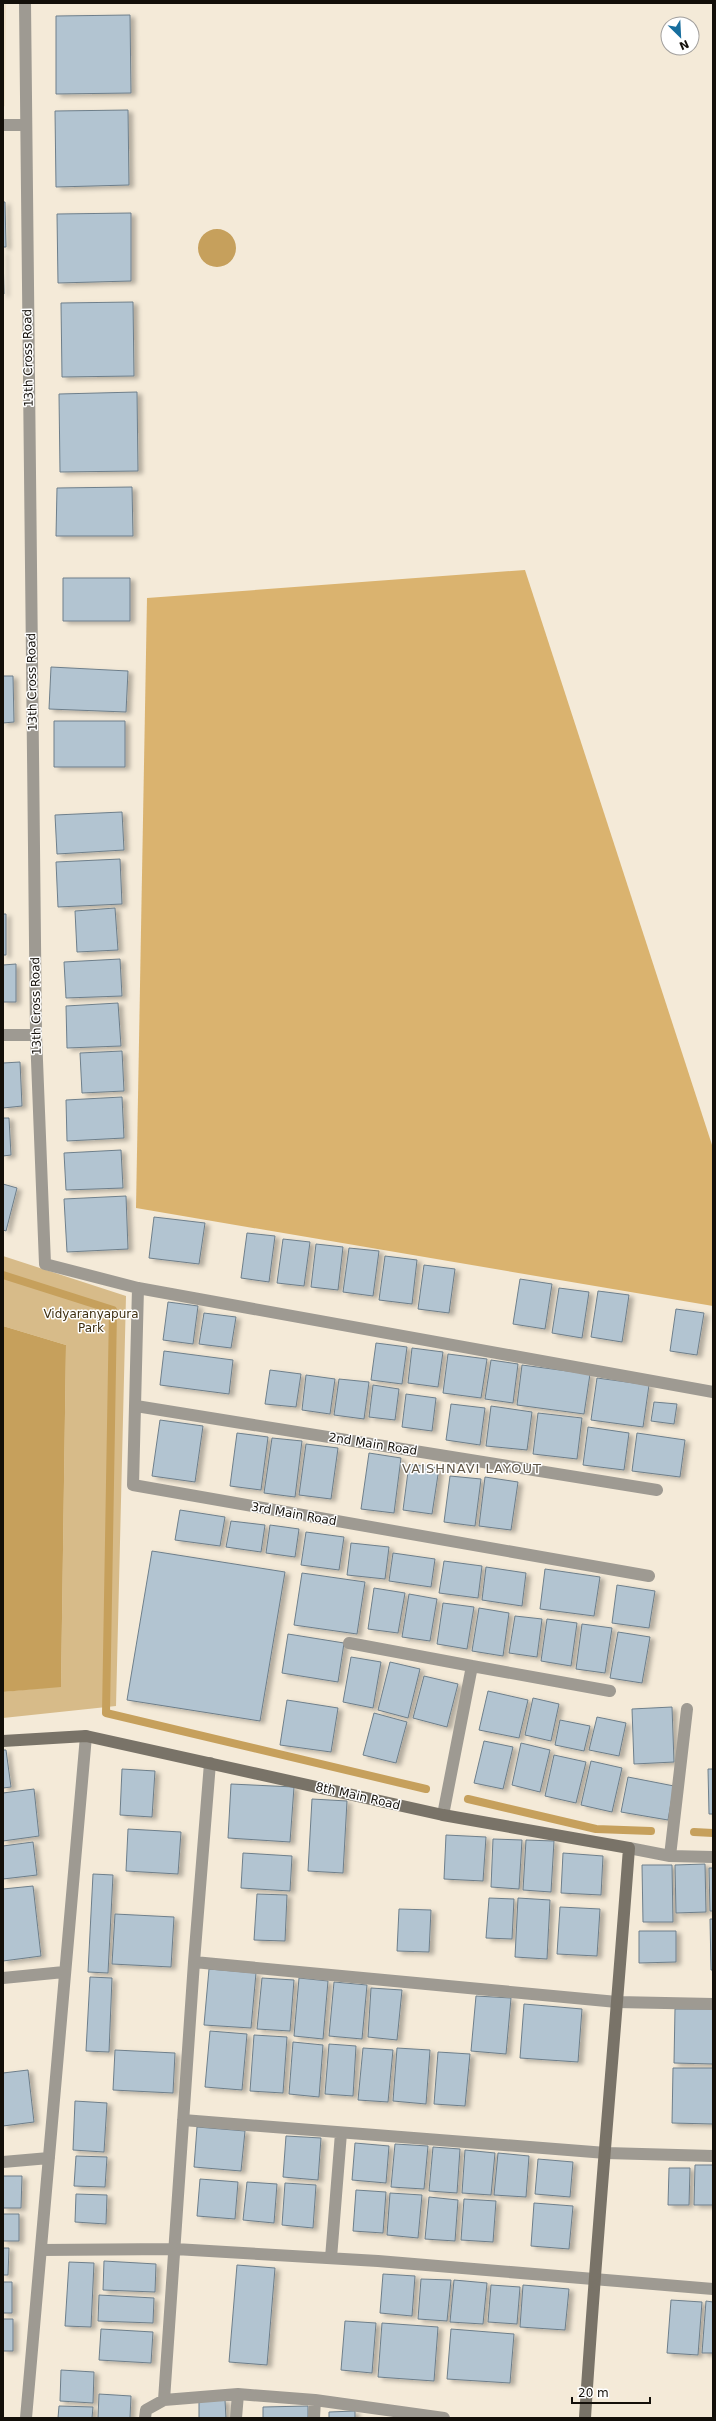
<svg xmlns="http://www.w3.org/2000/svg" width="716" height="2421" font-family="'DejaVu Sans',sans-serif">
	<defs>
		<filter id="shadow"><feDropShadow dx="4.5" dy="2.5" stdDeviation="2" flood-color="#0004"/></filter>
	</defs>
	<rect width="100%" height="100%" fill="#f4ead8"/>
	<path fill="#efe1c8" d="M 3,3 L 6,3 L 5,106 L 3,107 Z"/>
	<path fill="#d7bb89" d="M 3,1256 L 126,1296 L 116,1706 L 3,1718 L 3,1692 L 61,1686 L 66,1345 L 3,1326 Z"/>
	<path fill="#dab36f" d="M 525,570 L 713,1148 L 713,1306 L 136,1208 L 147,598 Z"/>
	<path fill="#c6a05c" d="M198 248a19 19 0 1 1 38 0a19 19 0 1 1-38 0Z
		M 3,1326 L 66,1345 L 61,1687 L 3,1692 Z"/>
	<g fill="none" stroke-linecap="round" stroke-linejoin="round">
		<path stroke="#c6a05c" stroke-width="8" d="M 3,1275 L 113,1310 L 106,1713 L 426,1789
			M 468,1799 L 596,1829 L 651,1831
			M 694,1832 L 713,1833"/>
	</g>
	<path fill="#b2c4d1" stroke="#6e7f8b" filter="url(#shadow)" d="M 130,15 L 131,93 L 56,94 L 56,16 Z
		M 128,110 L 129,185 L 56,187 L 55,111 Z
		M 3,202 L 5,202 L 6,247 L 3,247 Z
		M 131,213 L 131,281 L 58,283 L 57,214 Z
		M 3,251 L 4,294 L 3,294 Z
		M 133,302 L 134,376 L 62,377 L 61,303 Z
		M 137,392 L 138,471 L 60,472 L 59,394 Z
		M 132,487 L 133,536 L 56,536 L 57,488 Z
		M 63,578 L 130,578 L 130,621 L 63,621 Z
		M 51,667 L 128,671 L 126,712 L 49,709 Z
		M 3,676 L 13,676 L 14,722 L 3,723 Z
		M 54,721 L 125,721 L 125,767 L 54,767 Z
		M 122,812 L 124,850 L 57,854 L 55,815 Z
		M 120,859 L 122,904 L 58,907 L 56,862 Z
		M 115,908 L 118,950 L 77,952 L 75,911 Z
		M 3,914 L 6,914 L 6,955 L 3,955 Z
		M 120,959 L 122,996 L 66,998 L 64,962 Z
		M 16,964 L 16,1002 L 3,1002 L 3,965 Z
		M 118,1003 L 121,1046 L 67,1048 L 66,1006 Z
		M 122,1051 L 124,1091 L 82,1093 L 80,1053 Z
		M 20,1062 L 22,1106 L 3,1108 L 3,1063 Z
		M 122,1097 L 124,1138 L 67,1141 L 66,1100 Z
		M 3,1118 L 9,1118 L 11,1155 L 3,1156 Z
		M 121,1150 L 123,1188 L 66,1190 L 64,1153 Z
		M 3,1184 L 17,1188 L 6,1231 L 3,1230 Z
		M 126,1196 L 128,1249 L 67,1252 L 64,1199 Z
		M 154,1217 L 205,1223 L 199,1264 L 149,1258 Z
		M 247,1233 L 275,1236 L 269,1282 L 241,1278 Z
		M 283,1239 L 310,1242 L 304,1286 L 277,1283 Z
		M 316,1244 L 343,1247 L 338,1290 L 311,1287 Z
		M 349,1248 L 379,1251 L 373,1296 L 343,1292 Z
		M 385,1256 L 417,1260 L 412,1304 L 379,1300 Z
		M 424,1265 L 455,1269 L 449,1313 L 418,1309 Z
		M 520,1279 L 552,1284 L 545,1329 L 513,1324 Z
		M 559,1288 L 589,1292 L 582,1338 L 552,1333 Z
		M 598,1291 L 629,1295 L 622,1342 L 591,1337 Z
		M 168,1302 L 198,1306 L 193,1344 L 163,1340 Z
		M 676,1309 L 704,1313 L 697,1355 L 670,1351 Z
		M 204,1313 L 236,1317 L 231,1348 L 199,1344 Z
		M 376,1343 L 407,1347 L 402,1384 L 371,1380 Z
		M 412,1348 L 443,1352 L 438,1387 L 408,1383 Z
		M 164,1351 L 233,1360 L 229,1394 L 160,1385 Z
		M 448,1354 L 487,1359 L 481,1398 L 443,1393 Z
		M 491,1360 L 518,1364 L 513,1403 L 485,1399 Z
		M 522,1365 L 590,1374 L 584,1414 L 517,1405 Z
		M 270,1370 L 301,1374 L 296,1407 L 265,1404 Z
		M 306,1375 L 335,1379 L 330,1414 L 302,1410 Z
		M 597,1378 L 649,1385 L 643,1427 L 591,1420 Z
		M 339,1379 L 369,1382 L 364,1419 L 334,1415 Z
		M 373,1385 L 399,1389 L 395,1420 L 369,1417 Z
		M 406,1394 L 436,1398 L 432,1431 L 402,1427 Z
		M 654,1402 L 677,1404 L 674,1424 L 651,1421 Z
		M 451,1404 L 485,1408 L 480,1445 L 446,1440 Z
		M 491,1406 L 532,1412 L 527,1450 L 486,1446 Z
		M 538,1413 L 582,1418 L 577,1459 L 533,1454 Z
		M 160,1420 L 203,1426 L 195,1482 L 152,1476 Z
		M 588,1427 L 629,1433 L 624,1470 L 583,1465 Z
		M 237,1433 L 268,1437 L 261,1490 L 230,1486 Z
		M 637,1433 L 685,1440 L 680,1477 L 632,1471 Z
		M 272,1438 L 302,1441 L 295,1497 L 264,1493 Z
		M 306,1444 L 338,1448 L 331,1499 L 299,1495 Z
		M 369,1453 L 401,1458 L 394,1513 L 361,1509 Z
		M 409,1464 L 439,1468 L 432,1514 L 403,1510 Z
		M 450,1476 L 481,1479 L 475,1526 L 444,1522 Z
		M 485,1477 L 518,1482 L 511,1530 L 479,1526 Z
		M 180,1510 L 225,1517 L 220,1546 L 175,1540 Z
		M 231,1521 L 265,1525 L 261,1552 L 226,1547 Z
		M 270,1525 L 299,1529 L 295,1557 L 266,1553 Z
		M 306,1532 L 344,1537 L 339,1570 L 301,1565 Z
		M 351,1543 L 389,1547 L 385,1579 L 347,1575 Z
		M 152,1551 L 285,1572 L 260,1721 L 127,1700 Z
		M 393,1553 L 435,1559 L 431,1587 L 389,1581 Z
		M 444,1561 L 482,1566 L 478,1598 L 439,1593 Z
		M 486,1567 L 526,1573 L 522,1606 L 482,1600 Z
		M 545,1569 L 600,1577 L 594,1616 L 540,1609 Z
		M 302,1573 L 365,1582 L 357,1634 L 294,1625 Z
		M 617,1585 L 655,1591 L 649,1628 L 612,1623 Z
		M 374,1588 L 405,1593 L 398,1633 L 368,1629 Z
		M 409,1594 L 437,1599 L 430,1641 L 402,1637 Z
		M 443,1603 L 474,1607 L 467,1649 L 437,1644 Z
		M 479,1608 L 509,1613 L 503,1656 L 472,1651 Z
		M 515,1616 L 542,1619 L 537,1657 L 509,1653 Z
		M 547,1619 L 577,1623 L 571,1666 L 541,1661 Z
		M 582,1624 L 612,1628 L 605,1673 L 576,1669 Z
		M 618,1632 L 650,1637 L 642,1683 L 610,1678 Z
		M 288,1634 L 344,1643 L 338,1682 L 282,1673 Z
		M 351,1657 L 381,1662 L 373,1708 L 343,1702 Z
		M 390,1662 L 420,1669 L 408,1718 L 378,1710 Z
		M 424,1676 L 458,1684 L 447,1727 L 413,1718 Z
		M 488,1691 L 528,1700 L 519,1738 L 479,1730 Z
		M 533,1698 L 559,1704 L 551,1741 L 525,1735 Z
		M 287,1700 L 338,1708 L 331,1752 L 280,1745 Z
		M 672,1707 L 674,1762 L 634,1764 L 632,1709 Z
		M 374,1713 L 407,1722 L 396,1763 L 363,1755 Z
		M 597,1717 L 626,1723 L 619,1756 L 589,1750 Z
		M 560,1720 L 590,1726 L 584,1751 L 555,1745 Z
		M 484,1741 L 513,1747 L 503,1789 L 474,1783 Z
		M 521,1743 L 550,1750 L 540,1792 L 512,1785 Z
		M 3,1750 L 6,1750 L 11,1787 L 3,1788 Z
		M 554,1755 L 586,1762 L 576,1803 L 545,1796 Z
		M 591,1761 L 622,1768 L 612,1812 L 581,1805 Z
		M 122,1769 L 155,1771 L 152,1817 L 120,1815 Z
		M 708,1769 L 713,1769 L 713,1814 L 709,1814 Z
		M 628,1777 L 674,1786 L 668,1820 L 621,1812 Z
		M 231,1784 L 294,1787 L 290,1842 L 228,1838 Z
		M 34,1789 L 39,1836 L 3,1841 L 3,1793 Z
		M 312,1799 L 347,1801 L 343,1873 L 308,1871 Z
		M 128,1829 L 181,1832 L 178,1874 L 126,1871 Z
		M 446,1835 L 486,1837 L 483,1881 L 444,1879 Z
		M 493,1839 L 522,1840 L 519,1889 L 491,1887 Z
		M 526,1840 L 554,1841 L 551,1892 L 523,1890 Z
		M 33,1842 L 37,1875 L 3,1879 L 3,1846 Z
		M 243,1853 L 292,1856 L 290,1891 L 241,1888 Z
		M 563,1853 L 603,1856 L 601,1895 L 561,1893 Z
		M 705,1864 L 706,1912 L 676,1913 L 675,1865 Z
		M 642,1865 L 672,1865 L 673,1922 L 643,1922 Z
		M 709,1868 L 713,1868 L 713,1911 L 710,1911 Z
		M 93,1874 L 113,1875 L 108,1973 L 88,1972 Z
		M 33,1886 L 41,1956 L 3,1961 L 3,1889 Z
		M 257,1894 L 287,1895 L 285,1941 L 254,1940 Z
		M 489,1898 L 514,1899 L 512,1939 L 486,1938 Z
		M 518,1898 L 550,1900 L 547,1959 L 515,1957 Z
		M 560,1907 L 600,1909 L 597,1956 L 557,1954 Z
		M 399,1909 L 431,1910 L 429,1952 L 397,1951 Z
		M 115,1914 L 174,1917 L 171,1967 L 112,1964 Z
		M 710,1919 L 713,1919 L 713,1970 L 711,1970 Z
		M 639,1931 L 676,1931 L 676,1962 L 639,1963 Z
		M 209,1969 L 256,1973 L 251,2028 L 204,2025 Z
		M 90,1977 L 112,1978 L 109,2052 L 86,2051 Z
		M 262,1978 L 294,1980 L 290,2031 L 257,2029 Z
		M 299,1978 L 328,1981 L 323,2039 L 294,2036 Z
		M 334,1982 L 367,1985 L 362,2039 L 329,2036 Z
		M 371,1988 L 402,1990 L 397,2040 L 368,2037 Z
		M 476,1996 L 511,1998 L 506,2054 L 471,2051 Z
		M 524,2004 L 582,2009 L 578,2062 L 520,2058 Z
		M 675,2009 L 713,2009 L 713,2064 L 674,2063 Z
		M 210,2031 L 247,2034 L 242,2090 L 205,2087 Z
		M 254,2035 L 287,2037 L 283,2093 L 250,2091 Z
		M 293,2042 L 323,2045 L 319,2097 L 289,2094 Z
		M 329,2044 L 356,2046 L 353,2096 L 325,2094 Z
		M 363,2048 L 393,2050 L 388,2102 L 358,2100 Z
		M 397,2048 L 430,2050 L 426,2104 L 393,2101 Z
		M 115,2050 L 175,2053 L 173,2093 L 113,2090 Z
		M 438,2052 L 470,2054 L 465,2106 L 434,2104 Z
		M 673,2068 L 713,2068 L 713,2124 L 672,2123 Z
		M 28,2070 L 34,2122 L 3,2126 L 3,2073 Z
		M 75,2101 L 107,2103 L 104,2152 L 73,2150 Z
		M 197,2127 L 245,2131 L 241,2171 L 194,2167 Z
		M 286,2136 L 321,2138 L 318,2180 L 283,2177 Z
		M 355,2143 L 389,2146 L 386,2183 L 352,2180 Z
		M 395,2144 L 428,2146 L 424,2189 L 391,2187 Z
		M 433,2147 L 460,2149 L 457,2193 L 429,2191 Z
		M 465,2150 L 495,2153 L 491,2195 L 462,2193 Z
		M 498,2153 L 529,2156 L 526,2197 L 494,2195 Z
		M 76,2156 L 107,2157 L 105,2187 L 74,2186 Z
		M 538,2159 L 573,2162 L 570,2197 L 535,2194 Z
		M 695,2165 L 713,2165 L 713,2205 L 694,2205 Z
		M 669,2168 L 690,2168 L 689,2205 L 668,2205 Z
		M 3,2176 L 22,2176 L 21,2208 L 3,2208 Z
		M 200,2179 L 238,2182 L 235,2219 L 197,2216 Z
		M 247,2182 L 277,2184 L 274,2223 L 243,2220 Z
		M 285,2183 L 316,2185 L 313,2228 L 282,2225 Z
		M 356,2190 L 386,2192 L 383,2233 L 353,2231 Z
		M 390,2193 L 422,2195 L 418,2238 L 387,2235 Z
		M 76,2194 L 107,2195 L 106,2224 L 75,2222 Z
		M 429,2197 L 458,2200 L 455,2241 L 425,2239 Z
		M 464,2199 L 496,2201 L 493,2242 L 461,2240 Z
		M 534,2203 L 573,2206 L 569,2249 L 531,2246 Z
		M 3,2214 L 19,2214 L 19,2241 L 3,2241 Z
		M 3,2248 L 9,2248 L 8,2275 L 3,2275 Z
		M 104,2261 L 156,2264 L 155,2292 L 103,2290 Z
		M 69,2262 L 94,2263 L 91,2327 L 65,2326 Z
		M 237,2265 L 275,2268 L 267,2365 L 229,2362 Z
		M 383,2274 L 415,2276 L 412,2316 L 380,2313 Z
		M 421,2279 L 451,2280 L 447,2321 L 418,2319 Z
		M 454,2280 L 487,2283 L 483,2324 L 450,2322 Z
		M 3,2282 L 12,2282 L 12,2313 L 3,2313 Z
		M 491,2285 L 520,2287 L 517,2324 L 488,2322 Z
		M 523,2285 L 569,2289 L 565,2330 L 520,2327 Z
		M 99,2295 L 154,2298 L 153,2323 L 98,2321 Z
		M 671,2300 L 702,2302 L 698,2355 L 667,2353 Z
		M 706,2301 L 713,2302 L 713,2353 L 702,2353 Z
		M 3,2319 L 13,2319 L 13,2351 L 3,2351 Z
		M 345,2321 L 376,2323 L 372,2373 L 341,2370 Z
		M 382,2323 L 438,2327 L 434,2381 L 378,2377 Z
		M 101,2329 L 153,2332 L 151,2363 L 99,2360 Z
		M 451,2329 L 514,2334 L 510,2383 L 447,2379 Z
		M 61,2370 L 94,2372 L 93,2403 L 60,2401 Z
		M 99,2394 L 131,2396 L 130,2418 L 98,2418 Z
		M 199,2400 L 225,2400 L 226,2418 L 199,2418 Z
		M 59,2406 L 93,2407 L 92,2418 L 58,2418 Z
		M 308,2406 L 308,2418 L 263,2418 L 263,2407 Z
		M 355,2411 L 355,2418 L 329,2418 L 329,2412 Z"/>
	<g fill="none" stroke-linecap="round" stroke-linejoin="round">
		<path stroke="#9e9a92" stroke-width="12" d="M 25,3 L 36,1035 L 45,1264 L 138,1288 L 713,1392
			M 3,125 L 26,125
			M 3,1035 L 36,1035
			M 138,1288 L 133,1485 L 649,1576
			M 136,1406 L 657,1490
			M 349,1643 L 472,1666
			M 210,1763 L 194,1962 L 617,2002 L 713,2004
			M 443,1815 L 472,1666 L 610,1691
			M 629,1848 L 670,1856 L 713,1857
			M 670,1856 L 687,1709
			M 3,1978 L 64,1972
			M 183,2120 L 606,2153 L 713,2156
			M 3,2162 L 49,2158
			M 41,2250 L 175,2249 L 378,2261 L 713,2289
			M 331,2258 L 341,2133
			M 164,2400 L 238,2394
			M 26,2418 L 86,1736
			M 145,2418 L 146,2410 L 164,2400 L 194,1962
			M 236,2418 L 238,2394 L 315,2400
			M 314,2418 L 315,2400 L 444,2418"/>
		<path stroke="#797368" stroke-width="12" d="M 3,1741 L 86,1736 L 443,1815 L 629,1848 C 615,2038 597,2228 585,2418"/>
	</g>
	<g text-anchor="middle" stroke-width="3" stroke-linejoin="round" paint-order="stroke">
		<g font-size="12" fill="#130f09" stroke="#fff">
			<text transform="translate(28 358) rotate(-91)" y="4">13th Cross Road</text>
			<text transform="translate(32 682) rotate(-91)" y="4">13th Cross Road</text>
			<text transform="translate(36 1006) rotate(-91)" y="4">13th Cross Road</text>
			<text transform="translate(373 1444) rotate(9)" y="4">2nd Main Road</text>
			<text transform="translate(294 1514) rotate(10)" y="4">3rd Main Road</text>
			<text transform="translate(358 1796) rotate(13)" y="4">8th Main Road</text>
		</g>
		<g font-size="12" fill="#3e2e0f" stroke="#fff">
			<text x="91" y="1318">Vidyaranyapura<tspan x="91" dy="14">Park</tspan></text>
		</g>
		<g font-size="13" letter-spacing="1" fill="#5e5546" stroke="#fff">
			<text x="472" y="1473">VAISHNAVI LAYOUT</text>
		</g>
	</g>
	<rect width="716" height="2421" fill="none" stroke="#130f09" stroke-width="8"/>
	<g transform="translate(680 36) rotate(156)"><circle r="19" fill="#ffffff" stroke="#a19f9d"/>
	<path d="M0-3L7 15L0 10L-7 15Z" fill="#176e9e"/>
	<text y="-6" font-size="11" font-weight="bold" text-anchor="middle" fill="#130f09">N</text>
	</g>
	<path d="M572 2397v6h78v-6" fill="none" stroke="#130f09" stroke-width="2"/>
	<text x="578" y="2397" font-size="12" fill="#130f09" stroke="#ffffff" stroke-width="3" paint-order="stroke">20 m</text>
</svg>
